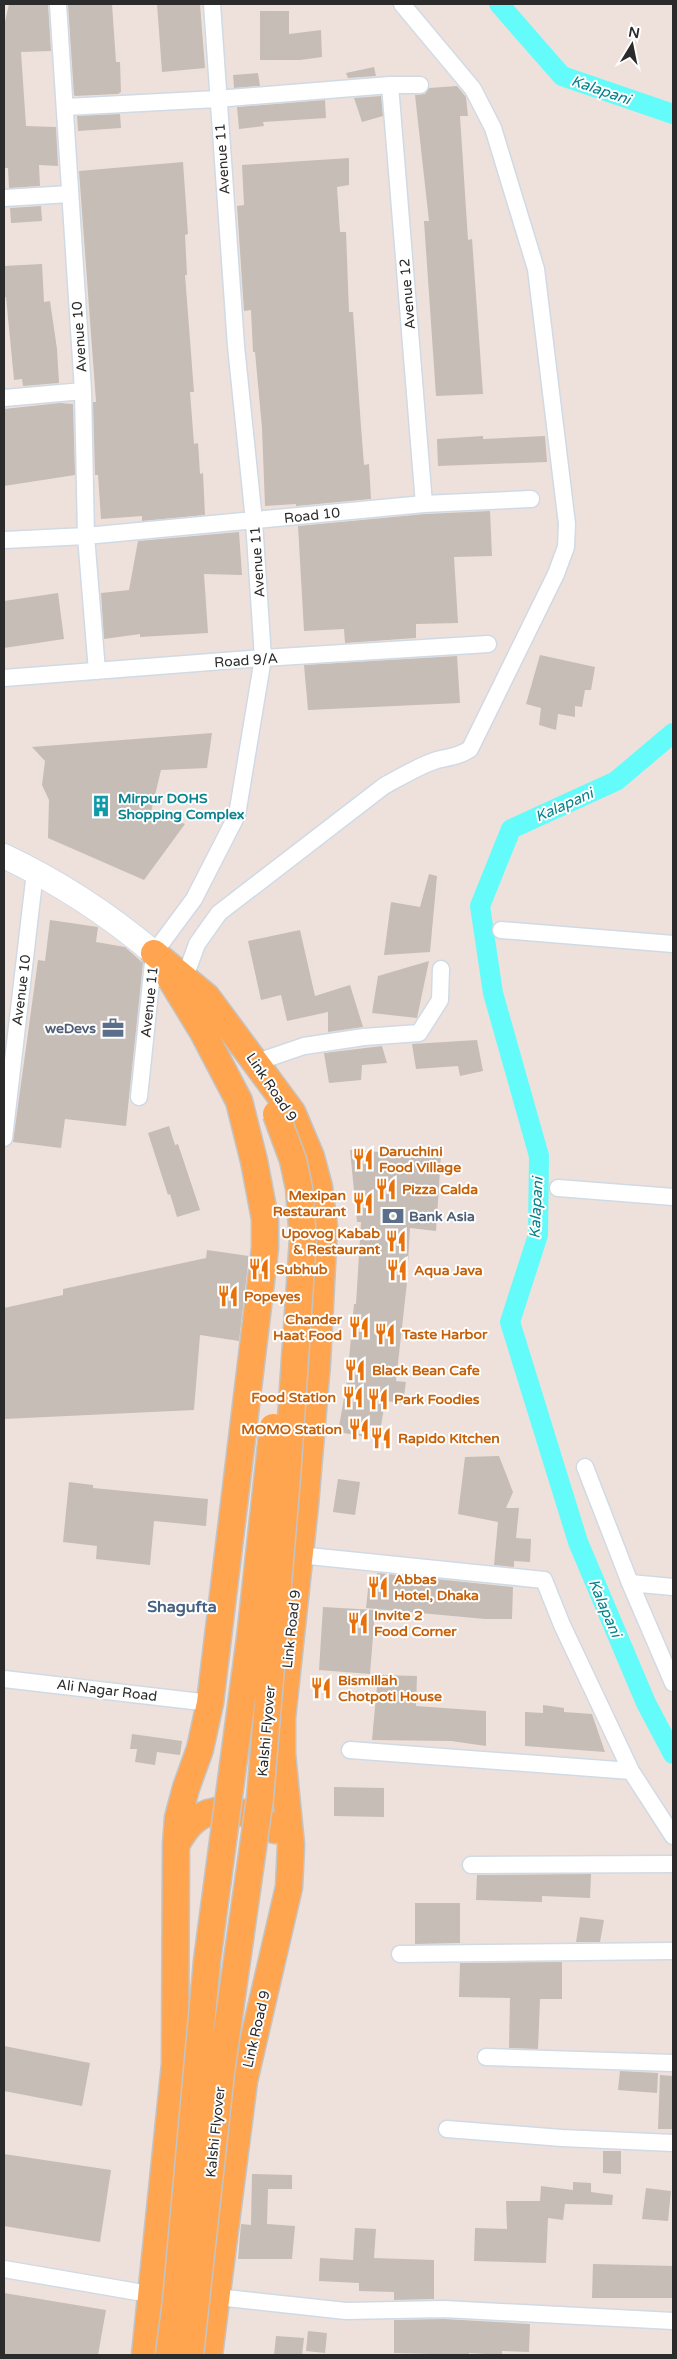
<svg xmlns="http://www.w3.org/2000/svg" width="677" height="2359" font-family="'Varela Round',sans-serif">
	<rect width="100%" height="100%" fill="#eee1db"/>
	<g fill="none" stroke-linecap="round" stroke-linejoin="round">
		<path stroke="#63fcfa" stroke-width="20" d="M 499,4 L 562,76 L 673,114
			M 673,733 L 616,781 L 511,829 L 480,906 L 493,993 L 539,1156 L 538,1235 L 510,1322 L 578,1542 L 646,1703 L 673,1754"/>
	</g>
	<path fill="#c6bdb7" d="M 9,4 L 48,4 L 51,51 L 21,52 L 26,126 L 56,127 L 58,166 L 39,165 L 40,186 L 9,188 L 8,168 L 4,168 L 4,26 Z
		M 68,4 L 112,4 L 116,62 L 120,62 L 121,92 L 118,94 L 75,96 L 74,95 Z
		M 157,4 L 200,4 L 205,68 L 162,72 Z
		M 260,11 L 289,11 L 289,34 L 321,30 L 322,57 L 300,60 L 260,60 Z
		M 374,67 L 376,76 L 348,78 L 346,73 Z
		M 258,73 L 260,86 L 234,88 L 233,75 Z
		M 457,86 L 466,97 L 468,116 L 460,116 L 468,240 L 472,239 L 483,394 L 436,396 L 424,221 L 429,221 L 415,95 L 425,94 L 429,88 Z
		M 381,96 L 383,116 L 362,122 L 354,98 Z
		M 325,100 L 326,118 L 263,122 L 264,126 L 239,129 L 237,107 Z
		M 120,114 L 121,128 L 78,131 L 77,116 Z
		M 349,158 L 349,185 L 337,187 L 340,232 L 346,232 L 349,312 L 353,312 L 361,427 L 364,465 L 369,464 L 371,499 L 296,506 L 296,504 L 265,506 L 262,428 L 255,352 L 253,352 L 251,310 L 244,311 L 237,206 L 244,205 L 242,165 Z
		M 183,162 L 188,234 L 185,235 L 187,275 L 185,275 L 194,392 L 190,392 L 194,444 L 198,443 L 200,474 L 203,473 L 205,515 L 142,521 L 142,516 L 101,519 L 98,475 L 95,475 L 93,402 L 96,402 L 79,171 Z
		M 41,206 L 42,221 L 11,223 L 10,208 Z
		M 42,264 L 44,302 L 50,301 L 57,349 L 59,383 L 23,386 L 22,379 L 14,380 L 6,297 L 4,297 L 4,266 Z
		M 60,403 L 73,404 L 75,475 L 4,486 L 4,409 Z
		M 483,436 L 483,439 L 545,436 L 547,462 L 438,466 L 437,439 Z
		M 490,511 L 492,556 L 454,557 L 458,623 L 416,624 L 416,638 L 345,643 L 344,629 L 304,631 L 298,526 L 425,514 Z
		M 239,532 L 242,575 L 204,574 L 208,633 L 140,637 L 140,634 L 104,639 L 101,593 L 129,590 L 138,541 Z
		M 58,593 L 64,639 L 4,648 L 4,601 Z
		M 540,655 L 595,667 L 591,690 L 585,690 L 582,707 L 575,706 L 575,717 L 558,714 L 556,730 L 539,725 L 541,708 L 526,704 Z
		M 457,656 L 460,703 L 308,710 L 304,665 Z
		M 212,733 L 207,768 L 161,770 L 151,812 L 185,824 L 144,880 L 48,838 L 49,800 L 42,785 L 45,761 L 32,747 Z
		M 429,874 L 437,876 L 430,952 L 384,955 L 391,902 L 420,907 Z
		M 50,920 L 98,927 L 96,942 L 125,947 L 143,963 L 126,1126 L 65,1119 L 61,1148 L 13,1142 L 38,960 L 45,961 Z
		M 300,930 L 315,996 L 350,985 L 363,1027 L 328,1032 L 328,1012 L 287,1021 L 281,995 L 261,1000 L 248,941 Z
		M 429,961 L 417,1018 L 372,1013 L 378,976 Z
		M 477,1040 L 483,1071 L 460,1076 L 458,1066 L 416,1069 L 412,1044 Z
		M 382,1046 L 387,1063 L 362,1065 L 361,1080 L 329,1083 L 324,1053 Z
		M 169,1126 L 175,1145 L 178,1144 L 200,1210 L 177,1217 L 170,1194 L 168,1195 L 148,1133 Z
		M 350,1150 L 441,1156 L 436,1231 L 410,1228 L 407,1282 L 396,1381 L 406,1382 L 403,1403 L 385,1401 L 379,1439 L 338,1432 L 347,1381 L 354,1304 L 356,1304 L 361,1222 L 357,1222 Z
		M 207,1250 L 249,1256 L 239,1341 L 200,1335 L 194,1410 L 4,1419 L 4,1308 L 63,1295 L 63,1289 L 206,1258 Z
		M 499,1456 L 513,1492 L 506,1508 L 519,1508 L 516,1538 L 531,1539 L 530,1562 L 514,1561 L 514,1567 L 494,1565 L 498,1522 L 458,1514 L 465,1457 Z
		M 338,1479 L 360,1482 L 355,1515 L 333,1512 Z
		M 69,1482 L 93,1485 L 93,1488 L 208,1499 L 206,1526 L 154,1521 L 150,1565 L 96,1559 L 97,1546 L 63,1542 Z
		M 378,1573 L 513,1587 L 512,1619 L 485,1619 L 366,1608 L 369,1580 Z
		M 323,1607 L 375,1610 L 370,1674 L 319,1670 Z
		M 378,1675 L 417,1676 L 416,1706 L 486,1711 L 486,1746 L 451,1741 L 372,1740 Z
		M 543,1705 L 564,1708 L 564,1712 L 592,1714 L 605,1752 L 525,1746 L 525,1712 L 543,1713 Z
		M 132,1734 L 182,1741 L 180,1755 L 157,1752 L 155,1765 L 135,1762 L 137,1749 L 130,1749 Z
		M 334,1787 L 384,1788 L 384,1817 L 334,1816 Z
		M 591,1874 L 590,1898 L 542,1896 L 542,1902 L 476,1900 L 477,1875 Z
		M 415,1903 L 460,1903 L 460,1943 L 415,1944 Z
		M 580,1917 L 604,1920 L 600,1942 L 576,1942 Z
		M 562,1962 L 562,1999 L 540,1999 L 538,2049 L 509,2048 L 510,1998 L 459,1997 L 460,1963 Z
		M 4,2046 L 90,2063 L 82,2106 L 4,2091 Z
		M 620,2071 L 658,2073 L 657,2093 L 618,2090 Z
		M 660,2075 L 673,2076 L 673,2129 L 658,2129 Z
		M 603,2151 L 621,2151 L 621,2174 L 603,2173 Z
		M 4,2154 L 111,2170 L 100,2242 L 4,2226 Z
		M 252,2174 L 292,2175 L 292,2189 L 268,2189 L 267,2224 L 295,2226 L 292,2259 L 238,2259 L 241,2224 L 251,2225 Z
		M 573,2182 L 591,2183 L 591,2192 L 613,2195 L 612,2205 L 565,2204 L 563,2220 L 548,2218 L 546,2263 L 474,2261 L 475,2228 L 507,2229 L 506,2201 L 540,2201 L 541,2186 L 573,2190 Z
		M 646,2188 L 671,2191 L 668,2221 L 642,2219 Z
		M 355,2228 L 376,2229 L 374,2258 L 434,2260 L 434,2299 L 394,2300 L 394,2292 L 359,2291 L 359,2283 L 319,2281 L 320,2258 L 353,2260 Z
		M 593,2264 L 673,2266 L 673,2298 L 592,2298 Z
		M 4,2293 L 106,2310 L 98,2355 L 4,2355 Z
		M 444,2319 L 530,2324 L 529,2352 L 502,2351 L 502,2355 L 469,2353 L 469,2355 L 394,2353 L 394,2320 Z
		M 308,2331 L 327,2333 L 325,2353 L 306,2351 Z
		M 276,2336 L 304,2338 L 302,2355 L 274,2355 Z"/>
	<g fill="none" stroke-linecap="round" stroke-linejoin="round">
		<g stroke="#d0dae5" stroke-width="19">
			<path id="minor" d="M 58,4 L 83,391 L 86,536 L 97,671
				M 390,85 L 424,504
				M 66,107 L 217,99 L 390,85 L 420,85
				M 4,198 L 70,194
				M 4,398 L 83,391
				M 4,540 L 86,536 L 424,504 L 531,499
				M 4,678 L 263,658 L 488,644
				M 501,930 L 673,944
				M 185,977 L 197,944 L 219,913 L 384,786 C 401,777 418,766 437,760 C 449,757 458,757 470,749 L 556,574 L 566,547 L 567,524 L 536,269 L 493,128 L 473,89 L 402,4
				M 257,1062 L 304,1046 L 364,1037 L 419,1033 L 440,1000 L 441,969
				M 139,1097 L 154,953 L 194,899 L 237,815 L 263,658 L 254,521 L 236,346 L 212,4
				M 4,1138 L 35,872
				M 558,1188 L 673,1197
				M 585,1467 L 630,1583 L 673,1683
				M 299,1555 L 544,1580 L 562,1625 L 631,1771 L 673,1836
				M 630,1583 L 673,1587
				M 4,1679 L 210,1703
				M 350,1750 L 631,1771
				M 471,1865 L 673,1864
				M 400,1954 L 673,1951
				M 486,2057 L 673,2063
				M 447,2129 L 562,2138 L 673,2143
				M 4,2269 L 149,2294
				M 217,2297 L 346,2311 L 444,2309 L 673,2321"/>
		</g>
		<g stroke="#d0dae5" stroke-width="26">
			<path id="secondary" d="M 4,856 C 59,882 108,914 154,953"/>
		</g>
		<g stroke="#c4c4c4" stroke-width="29">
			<path id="primary" d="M 154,953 L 207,997 L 292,1112 L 311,1157 L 319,1187 L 324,1226 L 317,1363 L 305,1505 L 282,1718 L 282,1754 L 291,1845 L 289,1887 L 244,2081 L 209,2355
				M 176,1845 C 181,1836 186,1827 195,1820 C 217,1803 256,1811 275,1830
				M 145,2355 L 175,2064 L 176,1845 L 178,1818 L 186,1788 L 200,1749 L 210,1703 L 265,1248 L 265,1219 L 254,1161 L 239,1101 L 203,1032 L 167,973"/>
		</g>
		<use href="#minor" stroke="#fff" stroke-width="16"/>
		<use href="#secondary" stroke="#fff" stroke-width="24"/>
		<use href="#primary" stroke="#ffa550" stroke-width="26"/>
		<g stroke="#c4c4c4" stroke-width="29" stroke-linecap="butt">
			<path id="primary-bridge" d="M 169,2355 L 176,2301 L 207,1961 L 250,1638 L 273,1427
				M 190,2355 L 221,2073 L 260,1798 L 287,1478 L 303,1239 L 299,1188 L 293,1160 L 276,1114"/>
		</g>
		<use href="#primary-bridge" stroke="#ffa550" stroke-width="26"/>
	</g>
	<defs>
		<g id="building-bare" transform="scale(1.725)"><path d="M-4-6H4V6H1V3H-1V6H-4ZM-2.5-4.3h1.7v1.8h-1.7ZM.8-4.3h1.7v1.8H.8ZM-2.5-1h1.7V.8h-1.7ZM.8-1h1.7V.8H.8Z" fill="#0f9aa8" stroke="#fff" stroke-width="2.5" paint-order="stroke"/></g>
		<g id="office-bare" transform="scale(1.725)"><path d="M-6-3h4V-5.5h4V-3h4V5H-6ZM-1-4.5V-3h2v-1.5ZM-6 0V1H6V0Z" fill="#5c6f8a" stroke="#fff" stroke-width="2.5" paint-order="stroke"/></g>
		<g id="restaurant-bare" transform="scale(1.725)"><path d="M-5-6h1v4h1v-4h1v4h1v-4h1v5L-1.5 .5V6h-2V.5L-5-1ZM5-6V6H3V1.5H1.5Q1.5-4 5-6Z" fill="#e8710a" stroke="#fff" stroke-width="2.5" paint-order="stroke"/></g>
		<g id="bank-bare" transform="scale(1.725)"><path d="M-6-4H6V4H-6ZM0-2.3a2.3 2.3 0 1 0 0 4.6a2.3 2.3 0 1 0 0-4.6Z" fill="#5c6f8a" stroke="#fff" stroke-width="2.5" paint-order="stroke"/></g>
	</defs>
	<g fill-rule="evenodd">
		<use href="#building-bare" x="101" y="806"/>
		<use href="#office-bare" x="113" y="1028"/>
		<use href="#restaurant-bare" x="363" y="1159"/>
		<use href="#restaurant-bare" x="386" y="1189"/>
		<use href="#restaurant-bare" x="363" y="1203"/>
		<use href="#bank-bare" x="393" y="1216"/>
		<use href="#restaurant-bare" x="396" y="1241"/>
		<use href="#restaurant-bare" x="259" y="1269"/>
		<use href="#restaurant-bare" x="397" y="1270"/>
		<use href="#restaurant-bare" x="228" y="1296"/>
		<use href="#restaurant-bare" x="359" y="1327"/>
		<use href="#restaurant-bare" x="385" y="1334"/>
		<use href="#restaurant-bare" x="355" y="1370"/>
		<use href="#restaurant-bare" x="353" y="1397"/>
		<use href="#restaurant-bare" x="378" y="1399"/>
		<use href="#restaurant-bare" x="359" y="1429"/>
		<use href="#restaurant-bare" x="381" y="1438"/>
		<use href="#restaurant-bare" x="378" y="1587"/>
		<use href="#restaurant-bare" x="358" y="1623"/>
		<use href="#restaurant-bare" x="321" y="1688"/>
	</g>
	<g text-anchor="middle" stroke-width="4" stroke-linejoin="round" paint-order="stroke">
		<g font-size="14" fill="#2b2b2b" stroke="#fff">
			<text transform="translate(222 159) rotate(-94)" y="5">Avenue 11</text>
			<text transform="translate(407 294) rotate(-95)" y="5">Avenue 12</text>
			<text transform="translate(79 337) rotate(-94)" y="5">Avenue 10</text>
			<text transform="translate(312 515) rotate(-6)" y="5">Road 10</text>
			<text transform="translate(257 562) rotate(-94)" y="5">Avenue 11</text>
			<text transform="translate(246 660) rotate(-4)" y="5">Road 9/A</text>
			<text transform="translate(21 990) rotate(-83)" y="5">Avenue 10</text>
			<text transform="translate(149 1002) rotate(-84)" y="5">Avenue 11</text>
			<text transform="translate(272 1087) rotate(56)" y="5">Link Road 9</text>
			<text transform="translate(291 1629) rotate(-84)" y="5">Link Road 9</text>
			<text transform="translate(107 1690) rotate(7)" y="5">Ali Nagar Road</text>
			<text transform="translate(266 1731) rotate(-85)" y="5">Kalshi Flyover</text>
			<text transform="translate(256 2029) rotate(-77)" y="5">Link Road 9</text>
			<text transform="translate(215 2132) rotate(-84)" y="5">Kalshi Flyover</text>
		</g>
		<g font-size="14" font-weight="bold" fill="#0d838f" stroke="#fff" text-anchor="start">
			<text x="118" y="803">Mirpur DOHS<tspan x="118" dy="16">Shopping Complex</tspan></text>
		</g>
		<g font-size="14" font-weight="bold" fill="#4e5e75" stroke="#fff" text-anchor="end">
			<text x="96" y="1033">weDevs</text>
			<text x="409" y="1221" text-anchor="start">Bank Asia</text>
		</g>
		<g font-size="14" font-weight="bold" fill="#c56008" stroke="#fff" text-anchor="start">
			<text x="379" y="1156">Daruchini<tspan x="379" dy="16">Food Village</tspan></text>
			<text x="402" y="1194">Pizza Calda</text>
			<text x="346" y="1200" text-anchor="end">Mexipan<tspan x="346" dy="16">Restaurant</tspan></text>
			<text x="380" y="1238" text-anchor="end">Upovog Kabab<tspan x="380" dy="16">&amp; Restaurant</tspan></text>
			<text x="276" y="1274">Subhub</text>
			<text x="414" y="1275">Aqua Java</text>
			<text x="244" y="1301">Popeyes</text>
			<text x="342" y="1324" text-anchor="end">Chander<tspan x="342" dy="16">Haat Food</tspan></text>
			<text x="402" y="1339">Taste Harbor</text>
			<text x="372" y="1375">Black Bean Cafe</text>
			<text x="336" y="1402" text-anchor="end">Food Station</text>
			<text x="394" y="1404">Park Foodies</text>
			<text x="342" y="1434" text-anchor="end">MOMO Station</text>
			<text x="398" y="1443">Rapido Kitchen</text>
			<text x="394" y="1584">Abbas<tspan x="394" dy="16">Hotel, Dhaka</tspan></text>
			<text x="374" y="1620">Invite 2<tspan x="374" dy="16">Food Corner</tspan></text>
			<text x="338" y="1685">Bismillah<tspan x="338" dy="16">Chotpoti House</tspan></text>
		</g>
		<g font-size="15" font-style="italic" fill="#03828b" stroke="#fff">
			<text transform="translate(601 90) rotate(19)" y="5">Kalapani</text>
			<text transform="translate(564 805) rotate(-24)" y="5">Kalapani</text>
			<text transform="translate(536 1208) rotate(-87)" y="5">Kalapani</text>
			<text transform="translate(605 1608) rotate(67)" y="5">Kalapani</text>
		</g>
		<g font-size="16" font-weight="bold" fill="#466181" stroke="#fff">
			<text x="182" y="1612">Shagufta</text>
		</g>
	</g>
	<rect width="677" height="2359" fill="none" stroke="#2b2b2b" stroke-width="10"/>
	<g transform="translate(632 45) rotate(10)" stroke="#ffffff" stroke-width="4" paint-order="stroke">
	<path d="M0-4L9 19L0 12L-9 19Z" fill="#2b2b2b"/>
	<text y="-8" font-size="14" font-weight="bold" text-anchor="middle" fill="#2b2b2b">N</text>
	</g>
</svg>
